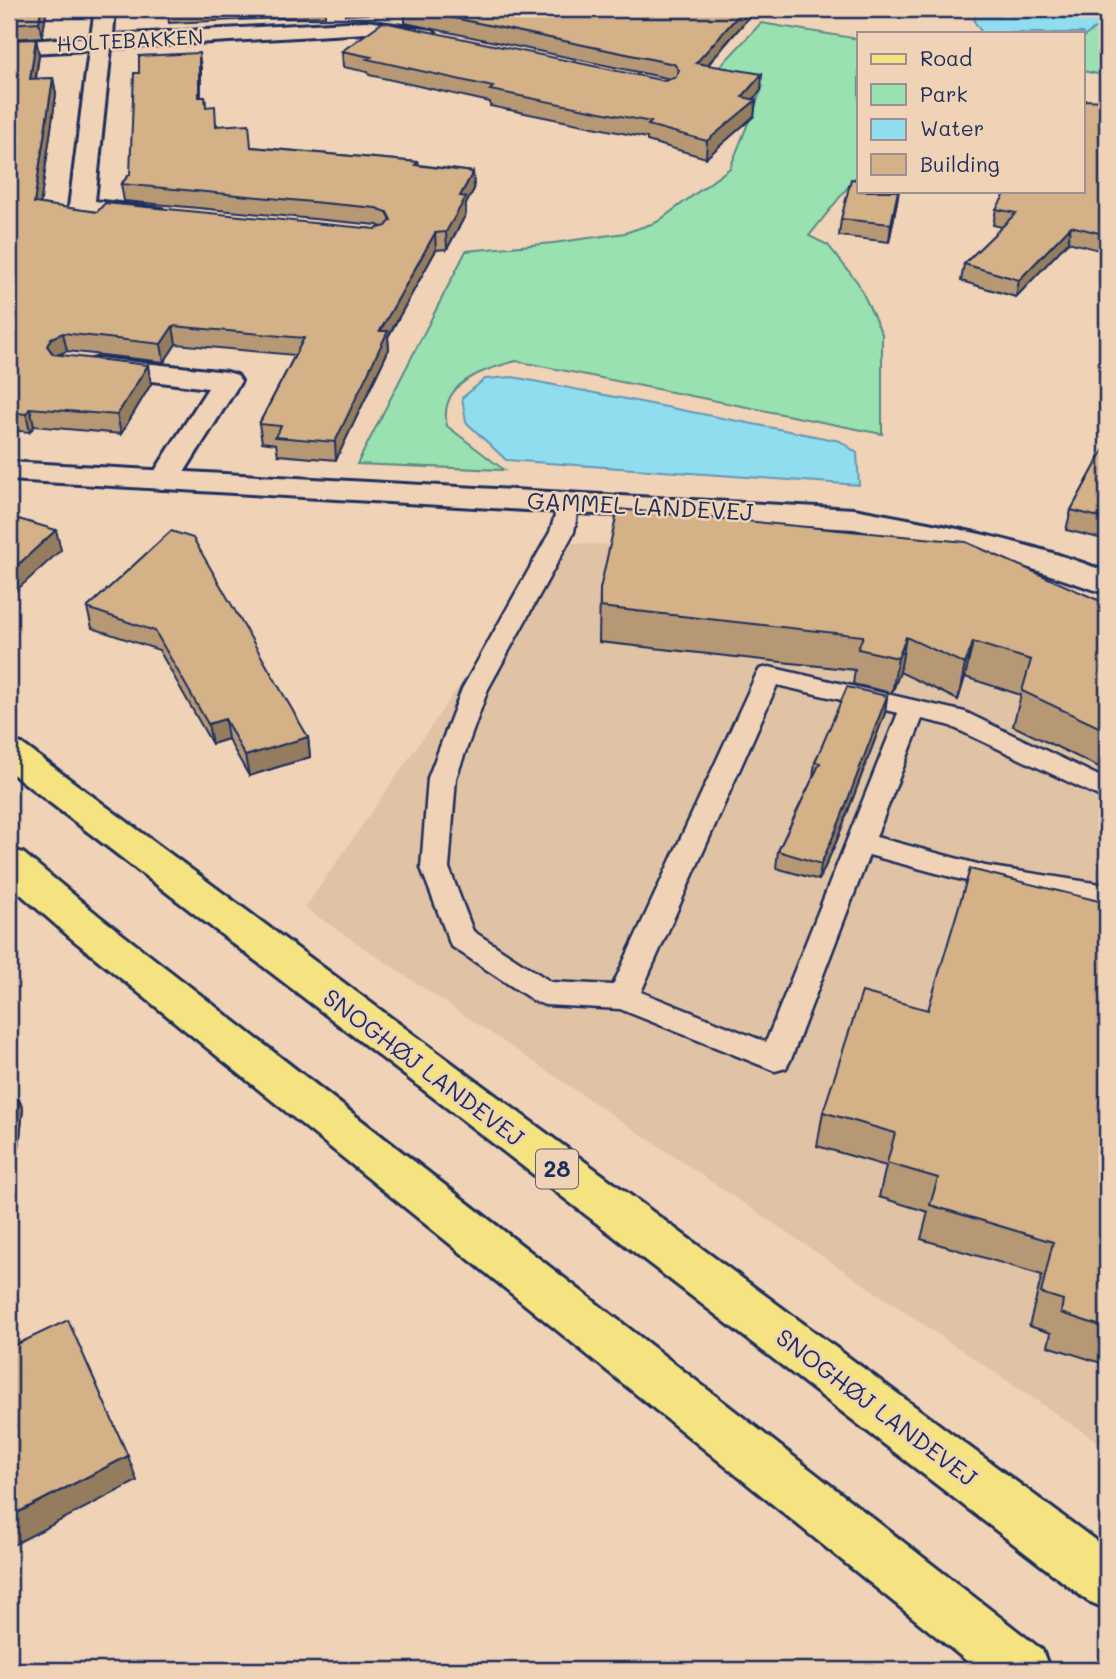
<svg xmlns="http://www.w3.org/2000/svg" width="1116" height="1679" font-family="Mali,sans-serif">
	<rect width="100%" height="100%" fill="#f0d2b6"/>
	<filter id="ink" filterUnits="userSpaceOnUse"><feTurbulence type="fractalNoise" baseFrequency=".0143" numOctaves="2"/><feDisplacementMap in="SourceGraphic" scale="14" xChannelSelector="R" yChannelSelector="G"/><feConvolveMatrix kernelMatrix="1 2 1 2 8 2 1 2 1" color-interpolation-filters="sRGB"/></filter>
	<g filter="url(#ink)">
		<path fill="#e0c2a5" d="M 559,542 L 983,568 L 1107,624 L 1107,1448 L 305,908 Z"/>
		<path fill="#99e1b0" stroke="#5a8887" stroke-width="2" d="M 1107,15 L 1107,76 L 1083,71 L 1083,37 L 1099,26 L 1102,16 Z
			M 761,23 L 859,39 L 859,173 L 809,236 L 828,245 L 858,283 L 882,334 L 882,434 L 516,361 C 484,370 438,382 447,426 L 504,470 L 357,464 L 466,251 L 553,243 L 625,233 L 657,222 L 730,168 L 763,86 L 711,76 Z"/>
		<path fill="#8fddee" stroke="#6197b4" stroke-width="2" d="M 977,9 L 1107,9 L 1107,15 L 1102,16 L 1099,26 L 1083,37 L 1083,33 L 982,33 L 974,21 Z
			M 513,377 L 840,441 L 857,453 L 859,485 L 506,460 L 466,422 L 462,398 L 485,379 Z"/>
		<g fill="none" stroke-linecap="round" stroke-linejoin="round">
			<g stroke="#1b2f5e" stroke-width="5">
				<path id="lane" d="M 568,496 L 576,498 L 579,503 L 574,532 L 488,689 L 456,778 L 449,868 L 473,931 L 551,982 L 613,985 L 756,675 L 760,669 L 769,667 L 965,712 L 1107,780 L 1107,800 L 948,725 L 922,719 L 876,837 L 985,866 L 1107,885 L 1107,906 L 985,886 L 869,855 L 791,1059 L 786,1068 L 775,1071 L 620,1009 L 545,1005 L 534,1001 L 451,946 L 421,868 L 428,778 L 462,689 L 550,532 L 560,498 ZM 777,685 L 898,713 L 766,1042 L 641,992 Z"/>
			</g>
			<g stroke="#1b2f5e" stroke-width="6">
				<path id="street" d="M 95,9 L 115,9 L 113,35 L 366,21 L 425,29 L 433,30 L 436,35 L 433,40 L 425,41 L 366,33 L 111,48 L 95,201 L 162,209 L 166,214 L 162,219 L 153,222 L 82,215 L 73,212 L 69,207 L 89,50 L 9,54 L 9,42 L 91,37 Z
					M 98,358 L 227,372 L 237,375 L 241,381 L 175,487 L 164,489 L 153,487 L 149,480 L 208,388 L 88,373 L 84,367 L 88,361 Z"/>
			</g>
			<g stroke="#1b2f5e" stroke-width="6">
				<path id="secondary" d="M 9,462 L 854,509 C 940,525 1026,540 1107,572 L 1107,594 L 1003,559 L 854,529 L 9,480 Z"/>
			</g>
			<g stroke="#1b2f5e" stroke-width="6">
				<path id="primary" d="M 9,741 L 22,744 L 1107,1549 L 1107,1609 L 1088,1601 L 9,771 Z
					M 9,849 L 23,853 L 99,916 L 1042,1650 L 1050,1670 L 978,1670 L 71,938 L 9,884 Z"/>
			</g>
			<use href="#lane" fill="#f0d2b6" fill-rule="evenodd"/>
			<use href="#street" fill="#f0d2b6" fill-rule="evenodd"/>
			<use href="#secondary" fill="#f0d2b6" fill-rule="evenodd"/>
			<use href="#primary" fill="#f5e382" fill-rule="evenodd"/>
		</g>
		<path fill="#b69874" stroke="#1b2f5e" stroke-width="2" d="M 9,9 L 47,9 L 42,37 L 9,39 Z
			M 167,9 L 325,9 L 325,16 L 169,23 Z
			M 344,9 L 756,9 L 708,65 L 761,90 L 753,99 L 756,100 L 754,116 L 706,158 L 647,141 L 647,138 L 490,106 L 490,102 L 369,75 L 368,72 L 343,67 L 342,51 L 665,81 L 671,79 L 405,23 L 405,12 L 345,15 Z
			M 36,39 L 39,55 L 36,79 L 53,78 L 56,94 L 40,204 L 97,212 L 375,229 L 382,227 L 377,225 L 124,201 L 121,184 L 130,174 L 201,69 L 201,97 L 205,97 L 206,107 L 218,126 L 252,147 L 418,162 L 419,165 L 473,172 L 474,189 L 466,204 L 466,214 L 447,249 L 436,250 L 388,337 L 389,349 L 336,460 L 278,455 L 276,444 L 262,442 L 259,424 L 295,355 L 176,344 L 164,362 L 67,351 L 59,354 L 151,384 L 121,434 L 34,426 L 30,432 L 9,430 L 9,40 Z
			M 1107,101 L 1107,252 L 1068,242 L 1016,297 L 961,281 L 964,264 L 1002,227 L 993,225 L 996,209 Z
			M 897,202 L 889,242 L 839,236 L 841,219 Z
			M 1107,444 L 1107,540 L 1066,530 L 1071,510 Z
			M 171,531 L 308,737 L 310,757 L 249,776 L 228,739 L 212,744 L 159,650 L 92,628 L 87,608 Z
			M 600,589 L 1107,604 L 1107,771 L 1013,726 L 1021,695 L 965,677 L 958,700 L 900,672 L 892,693 L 853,684 L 855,670 L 599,642 Z
			M 887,696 L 885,713 L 837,840 L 819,880 L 776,868 L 778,851 L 813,778 L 815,762 Z
			M 1107,903 L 1107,1365 L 1048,1346 L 1051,1333 L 1029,1326 L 1042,1275 L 921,1239 L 928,1212 L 879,1197 L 886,1166 L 817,1146 L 823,1112 L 928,1010 Z
			M 9,1100 L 23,1109 L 19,1148 L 9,1149 Z"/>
		<path fill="#947c5e" stroke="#1b2f5e" stroke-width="2" d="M 41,9 L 47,9 L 42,37 L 39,22 Z
			M 744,9 L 756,9 L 695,79 L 696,63 Z
			M 36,39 L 39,55 L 33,95 L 30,79 Z
			M 199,53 L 201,69 L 201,114 L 199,97 Z
			M 762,74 L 761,90 L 744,110 L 756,100 L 754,116 L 706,158 L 707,141 L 742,97 Z
			M 53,78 L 56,94 L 38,220 L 34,203 Z
			M 473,172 L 474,189 L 466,204 L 466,214 L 447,249 L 446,232 L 460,196 Z
			M 899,191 L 897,202 L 889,242 L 891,224 Z
			M 1071,226 L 1068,242 L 1016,297 L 1019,280 Z
			M 435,233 L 436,250 L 388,337 L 389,349 L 336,460 L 335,442 L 380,331 Z
			M 173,326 L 176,344 L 164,362 L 161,344 Z
			M 63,333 L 67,351 L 55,356 L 47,346 L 51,338 Z
			M 148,365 L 151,384 L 121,434 L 117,415 Z
			M 30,408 L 34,426 L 30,432 L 26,414 Z
			M 56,530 L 61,550 L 9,597 L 9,573 Z
			M 906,637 L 900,672 L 892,693 L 898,658 Z
			M 973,642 L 965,677 L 958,700 L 965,664 Z
			M 887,696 L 885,713 L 837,840 L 819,880 L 821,864 Z
			M 225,719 L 228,739 L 212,744 L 208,724 Z
			M 308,737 L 310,757 L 249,776 L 245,756 Z
			M 19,1099 L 23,1109 L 19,1148 L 15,1138 Z
			M 128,1456 L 137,1481 L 9,1547 L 9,1517 Z"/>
		<path fill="#d4b187" stroke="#1b2f5e" stroke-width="2" d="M 9,9 L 41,9 L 39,22 L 9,24 Z
			M 411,9 L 744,9 L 696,63 L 762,74 L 742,97 L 756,100 L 707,141 L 648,125 L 651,122 L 490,90 L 493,87 L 367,59 L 371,57 L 342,51 L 383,22 L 665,81 L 676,77 L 679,70 L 674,64 Z
			M 36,39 L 30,79 L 53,78 L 34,203 L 97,212 L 105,203 L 375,229 L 386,226 L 391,220 L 387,212 L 376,208 L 121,184 L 130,174 L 134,73 L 139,73 L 139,56 L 199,53 L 199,97 L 205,97 L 206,107 L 215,106 L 216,126 L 249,124 L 251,147 L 418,162 L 415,165 L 473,172 L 460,196 L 466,197 L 446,232 L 435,233 L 380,331 L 388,331 L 335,442 L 275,437 L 281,426 L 259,424 L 304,338 L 173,326 L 161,344 L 63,333 L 51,338 L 47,346 L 53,354 L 148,365 L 117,415 L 30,408 L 26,414 L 9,412 L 9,40 Z
			M 1083,100 L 1107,101 L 1107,235 L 1071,226 L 1019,280 L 964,264 L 1016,213 L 996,209 L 1007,191 L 1083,191 Z
			M 851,179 L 859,180 L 859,191 L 898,191 L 891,224 L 841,219 Z
			M 1107,444 L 1107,519 L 1071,510 Z
			M 618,509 L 966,542 L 1107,604 L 1107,731 L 1022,691 L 1031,660 L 973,642 L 965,664 L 906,637 L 898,658 L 858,649 L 863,636 L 600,607 L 600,589 Z
			M 15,518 L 56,530 L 9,573 L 9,523 Z
			M 171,531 L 193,538 L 308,737 L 245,756 L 225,719 L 208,724 L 155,631 L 87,608 Z
			M 847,687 L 887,696 L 839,823 L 821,864 L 778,851 L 820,763 L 815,762 Z
			M 970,869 L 1107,903 L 1107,1328 L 1061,1313 L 1063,1300 L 1041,1293 L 1053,1242 L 930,1205 L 938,1178 L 887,1163 L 895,1133 L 823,1112 L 862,992 L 928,1010 Z
			M 19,1099 L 15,1138 L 9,1139 L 9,1100 Z
			M 68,1320 L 128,1456 L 9,1517 L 9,1348 Z"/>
	</g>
	<g text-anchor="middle" stroke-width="5" stroke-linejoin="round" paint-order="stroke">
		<g font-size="21" fill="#1b2f5e" stroke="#f0d2b6">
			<text transform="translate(130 41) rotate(-3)" y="7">HOLTEBAKKEN</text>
		</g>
		<rect fill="#f0d2b6" stroke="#5b6078" stroke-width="2" x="536" y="1149.5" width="42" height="39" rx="5"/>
		<g font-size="23" font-weight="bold" fill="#1b2f5e">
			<text x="557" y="1177">28</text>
		</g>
		<g font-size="24" fill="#1b2f5e" stroke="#f0d2b6">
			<text transform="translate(640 507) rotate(3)" y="8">GAMMEL LANDEVEJ</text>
			<text transform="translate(423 1068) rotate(37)" y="8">SNOGHØJ LANDEVEJ</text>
			<text transform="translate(876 1408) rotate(37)" y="8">SNOGHØJ LANDEVEJ</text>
		</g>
	</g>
	<rect width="1116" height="1679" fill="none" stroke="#f0d2b6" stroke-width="35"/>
	<rect x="18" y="18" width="1081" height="1644" fill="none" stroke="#1b2f5e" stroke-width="2.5" filter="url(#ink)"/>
	<rect x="857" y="32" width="228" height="161" fill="#f0d2b6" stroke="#9b9193" stroke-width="2"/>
	<rect x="871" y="54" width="35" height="10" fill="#f5e382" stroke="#9b9193" stroke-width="2"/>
	<text x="920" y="66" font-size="21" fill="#1b2f5e">Road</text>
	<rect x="871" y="84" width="35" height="21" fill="#99e1b0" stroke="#9b9193" stroke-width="2"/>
	<text x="920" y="102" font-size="21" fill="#1b2f5e">Park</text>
	<rect x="871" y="119" width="35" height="21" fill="#8fddee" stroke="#9b9193" stroke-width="2"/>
	<text x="920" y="136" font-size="21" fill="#1b2f5e">Water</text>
	<rect x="871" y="154" width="35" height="21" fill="#d4b187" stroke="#9b9193" stroke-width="2"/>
	<text x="920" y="172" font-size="21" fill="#1b2f5e">Building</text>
</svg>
